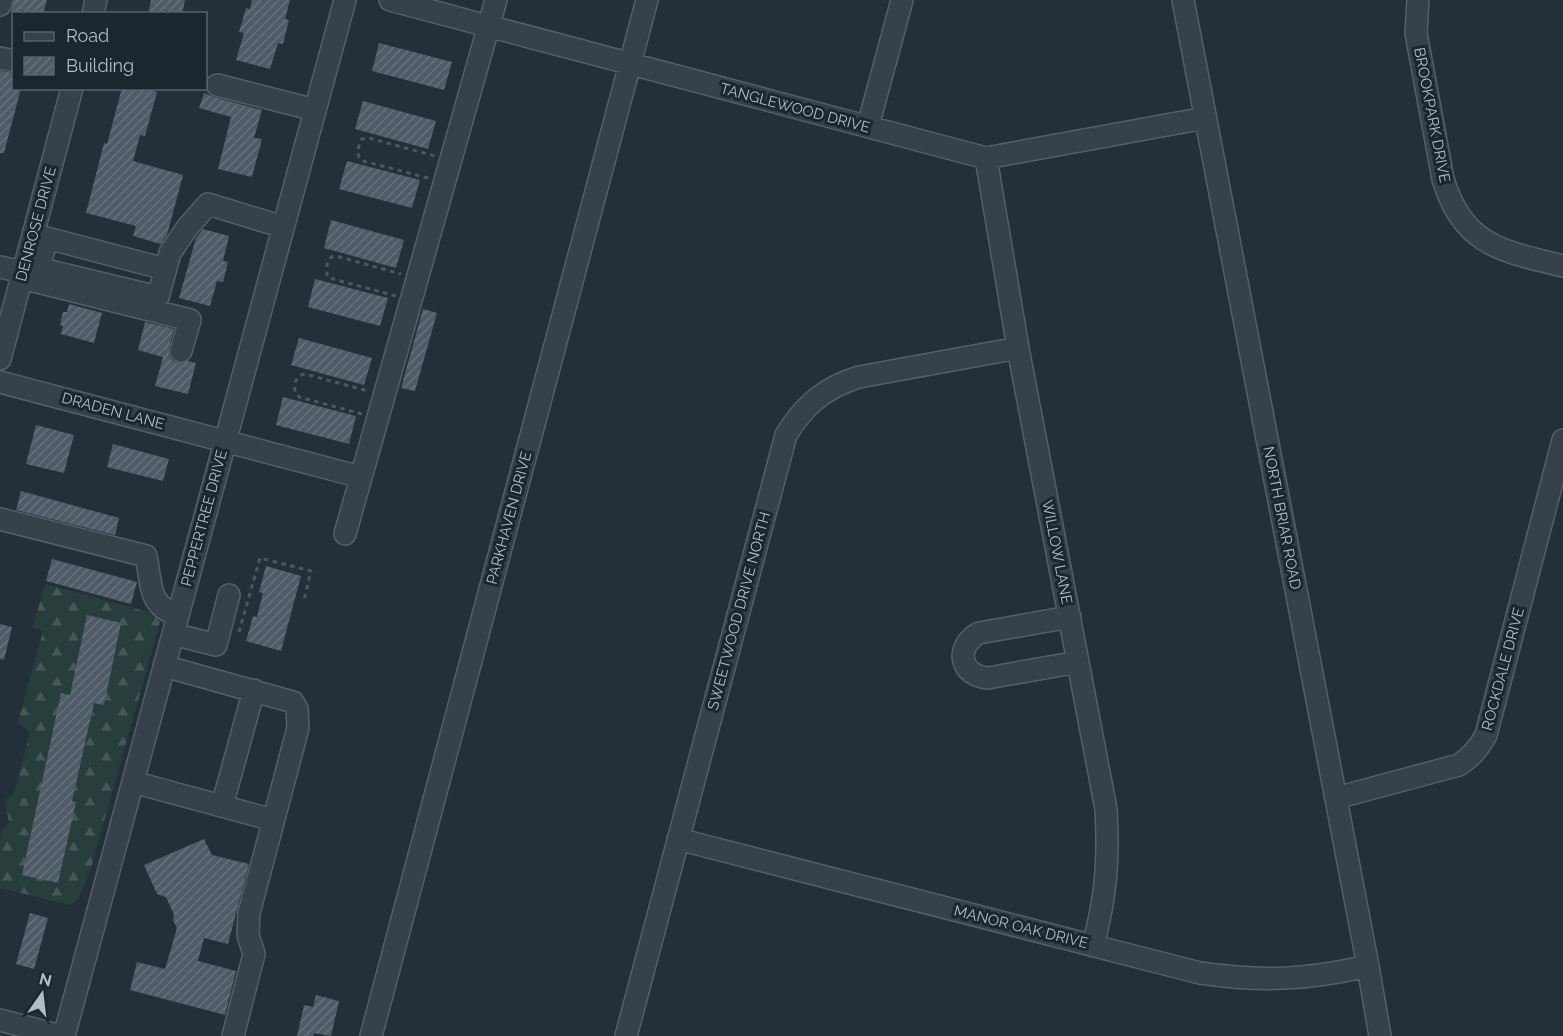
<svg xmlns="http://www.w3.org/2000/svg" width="1563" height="1036" font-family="Raleway,sans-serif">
	<defs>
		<pattern id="forest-firs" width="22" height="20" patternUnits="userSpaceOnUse" patternTransform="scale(1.5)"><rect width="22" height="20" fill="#283e3c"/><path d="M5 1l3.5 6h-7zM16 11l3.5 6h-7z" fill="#455857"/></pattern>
		<pattern id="building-hatch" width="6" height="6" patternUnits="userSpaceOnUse" patternTransform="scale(1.5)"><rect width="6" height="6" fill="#4f5c67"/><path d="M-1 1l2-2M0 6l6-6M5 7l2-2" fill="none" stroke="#66717b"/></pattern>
	</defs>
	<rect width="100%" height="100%" fill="#233039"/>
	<path fill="url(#forest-firs)" d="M 45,584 L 149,612 L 158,603 L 164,608 L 89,875 L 78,899 L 70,905 L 0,888 L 0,834 L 9,823 L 5,800 L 14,793 L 30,733 L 18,722 L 43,631 L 33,627 Z"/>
	<path fill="url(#building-hatch)" d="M 14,0 L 47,0 L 43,14 L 19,14 L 11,11 Z
		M 151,0 L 185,0 L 182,14 L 148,14 Z
		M 252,0 L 290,0 L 285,19 L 289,20 L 283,44 L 278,43 L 270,69 L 236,60 L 244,33 L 239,32 L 246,8 L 250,9 Z
		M 379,43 L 452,62 L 444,90 L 372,71 Z
		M 0,71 L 14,73 L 14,88 L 21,88 L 4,153 L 0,153 Z
		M 122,88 L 145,88 L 157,92 L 145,136 L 140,135 L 133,161 L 183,175 L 167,235 L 161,244 L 133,236 L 136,226 L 86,213 L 104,143 L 107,144 Z
		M 204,93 L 214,97 L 262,110 L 254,138 L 262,139 L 252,177 L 218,169 L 231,117 L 199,108 Z
		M 363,101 L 436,121 L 428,149 L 355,129 Z
		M 347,161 L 420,180 L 412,208 L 339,189 Z
		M 331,220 L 404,240 L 396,268 L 324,248 Z
		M 203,229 L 229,236 L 223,261 L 228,262 L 223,282 L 217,281 L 210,306 L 179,298 L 196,238 Z
		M 315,279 L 388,298 L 380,326 L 308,307 Z
		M 69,304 L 102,313 L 94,343 L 61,334 L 63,326 L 60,325 L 63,312 L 67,312 Z
		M 423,309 L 437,313 L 415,391 L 401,388 Z
		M 145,322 L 174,329 L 169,348 L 169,355 L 172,360 L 178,363 L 188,361 L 196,363 L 188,394 L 155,386 L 163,357 L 138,350 Z
		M 299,338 L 372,358 L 364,385 L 291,365 Z
		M 283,397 L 356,416 L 349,444 L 276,425 Z
		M 36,425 L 74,435 L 64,473 L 26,464 Z
		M 113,444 L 169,459 L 163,481 L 107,467 Z
		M 21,491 L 119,518 L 115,535 L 16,510 Z
		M 52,559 L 137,582 L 131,604 L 46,581 Z
		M 266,566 L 301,576 L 281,651 L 246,641 L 253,616 L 257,617 L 263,593 L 259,592 Z
		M 87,615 L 121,623 L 104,705 L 94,703 L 72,801 L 76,802 L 58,883 L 22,875 L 61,693 L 70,695 Z
		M 0,624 L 12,627 L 4,660 L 0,659 Z
		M 204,839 L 212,855 L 249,864 L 228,944 L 204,938 L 198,961 L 236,971 L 225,1015 L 130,990 L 137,962 L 165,969 L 177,928 L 173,920 L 174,915 L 166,897 L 157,894 L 144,865 Z
		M 30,913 L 48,918 L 34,969 L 16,964 Z
		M 316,995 L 339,1001 L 331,1036 L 314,1033 L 313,1036 L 297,1036 L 304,1005 L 313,1007 Z"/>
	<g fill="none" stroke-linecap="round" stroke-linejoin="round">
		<g stroke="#555f67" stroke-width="24">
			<path id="minor" d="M 390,0 L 986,158 L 1205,118
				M 1183,0 L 1368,966 L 1380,1036
				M 1418,0 L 1416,33 L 1443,179 C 1463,246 1502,251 1563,266
				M 0,5 L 2,0
				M 93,14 L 96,0
				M 0,58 L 14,61
				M 217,85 L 315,110
				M 868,126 L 902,0
				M 986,158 L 1018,348 L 1106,809 C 1109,861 1106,896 1093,946
				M 40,264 L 47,238 L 165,269
				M 25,265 L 158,297 L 170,253 L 187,228 L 208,204 L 283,227
				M 0,267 L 23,272
				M 22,278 L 190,320 L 181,351
				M 0,359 L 72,88
				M 0,382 L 361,477
				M 0,519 L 146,556 C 152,583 147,606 178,615
				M 345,534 L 496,0
				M 1070,617 L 979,633 C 954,647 960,676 988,678 L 1078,662
				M 173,634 L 216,645 L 229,595
				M 164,666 L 293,702 L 297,709 L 298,728 L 249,913 L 248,935 L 254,954 L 233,1036
				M 133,782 L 273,820
				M 1336,798 L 1459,765 C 1472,756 1479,748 1486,735 L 1563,440
				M 222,806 L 254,690
				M 678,839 L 1200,973 C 1262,982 1307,980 1368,966
				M 0,1020 L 61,1036
				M 64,1036 L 345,0
				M 371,1036 L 647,0
				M 626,1036 L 786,435 C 804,405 826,387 859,377 L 1018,348"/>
		</g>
		<path stroke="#475b5a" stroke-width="3" stroke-dasharray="4.5 4.5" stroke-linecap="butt" d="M 428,178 L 363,161 C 355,156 358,146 362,139 L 369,138 L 435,156
			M 396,296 L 333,279 L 327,276 L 327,265 L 331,257 L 336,256 L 401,274
			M 362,414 L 299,397 L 296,394 C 293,386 295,375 305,374 L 368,391
			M 239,632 L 260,558 L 311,571 L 304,600"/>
		<use href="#minor" stroke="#37414a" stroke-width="21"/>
	</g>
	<g text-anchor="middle" stroke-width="6" stroke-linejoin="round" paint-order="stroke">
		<g font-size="15" fill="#b2bcc5" stroke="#1c262e">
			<text transform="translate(795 108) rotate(15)" y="5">TANGLEWOOD DRIVE</text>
			<text transform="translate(1432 115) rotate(79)" y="5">BROOKPARK DRIVE</text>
			<text transform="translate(36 224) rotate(-75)" y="5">DENROSE DRIVE</text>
			<text transform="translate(113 411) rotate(15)" y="5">DRADEN LANE</text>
			<text transform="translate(204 518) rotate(-75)" y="5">PEPPERTREE DRIVE</text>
			<text transform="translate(509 518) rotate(-75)" y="5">PARKHAVEN DRIVE</text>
			<text transform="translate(1282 518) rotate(79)" y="5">NORTH BRIAR ROAD</text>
			<text transform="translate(1057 552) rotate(79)" y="5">WILLOW LANE</text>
			<text transform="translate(739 611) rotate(-75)" y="5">SWEETWOOD DRIVE NORTH</text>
			<text transform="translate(1503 669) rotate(-75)" y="5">ROCKDALE DRIVE</text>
			<text transform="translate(1021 927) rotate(14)" y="5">MANOR OAK DRIVE</text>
		</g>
	</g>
	<rect x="12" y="12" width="195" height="78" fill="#1c262e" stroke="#58626a" stroke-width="1.5"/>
	<rect x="24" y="32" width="30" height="9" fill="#37414a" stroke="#58626a" stroke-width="1.5"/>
	<text x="66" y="42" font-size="18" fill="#b2bcc5">Road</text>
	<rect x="24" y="57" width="30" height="18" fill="url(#building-hatch)" stroke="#58626a" stroke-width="1.5"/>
	<text x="66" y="72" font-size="18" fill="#b2bcc5">Building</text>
	<g transform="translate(42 994) rotate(14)" stroke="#1c262e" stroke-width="4.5" paint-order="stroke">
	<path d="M0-4.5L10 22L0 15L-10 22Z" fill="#b2bcc5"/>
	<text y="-9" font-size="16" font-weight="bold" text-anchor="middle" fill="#b2bcc5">N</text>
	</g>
</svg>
